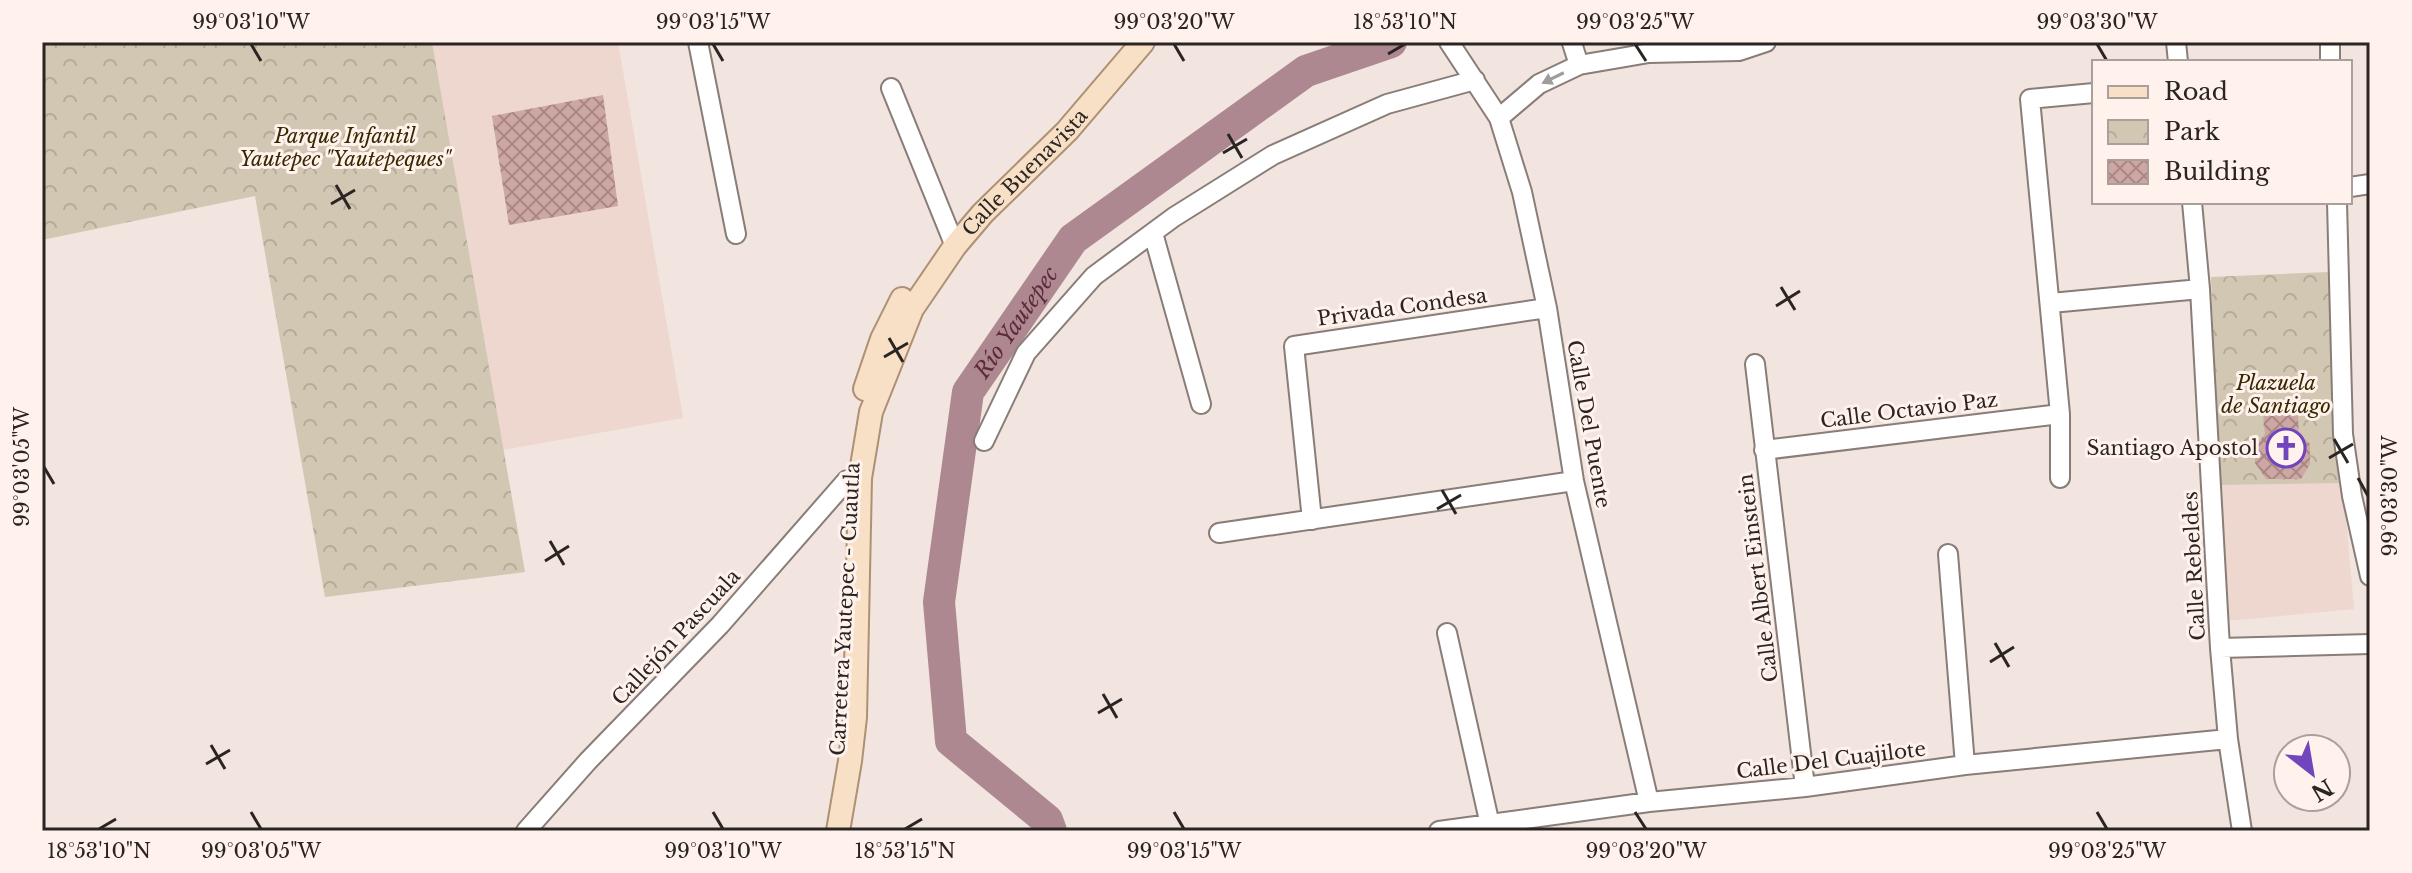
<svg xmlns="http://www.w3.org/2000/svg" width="2412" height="873" font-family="'Libre Baskerville',serif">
	<defs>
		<pattern id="park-crowns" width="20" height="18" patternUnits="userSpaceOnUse" patternTransform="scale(2)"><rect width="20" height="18" fill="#d1c7b2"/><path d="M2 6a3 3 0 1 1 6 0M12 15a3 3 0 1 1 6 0" fill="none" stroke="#b4ab99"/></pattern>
		<pattern id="building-cross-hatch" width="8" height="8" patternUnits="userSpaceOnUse" patternTransform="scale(2)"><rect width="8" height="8" fill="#cea7a4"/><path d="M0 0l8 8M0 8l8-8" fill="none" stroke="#a78885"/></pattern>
	</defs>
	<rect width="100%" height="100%" fill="#f2e4de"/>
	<path fill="#edd7ce" d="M 432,42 L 618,42 L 683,418 L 502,450 Z
		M 2343,483 L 2354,609 L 2227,621 L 2218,485 Z"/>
	<path fill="url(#park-crowns)" d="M 42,42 L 432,42 L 525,572 L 325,597 L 255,196 L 42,240 Z
		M 2329,272 L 2343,483 L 2218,485 L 2211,277 Z"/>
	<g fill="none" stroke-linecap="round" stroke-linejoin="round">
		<path stroke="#ad8891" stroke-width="32" id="s1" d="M 1051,831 L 1047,820 L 951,741 L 939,602 L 968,392 L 1073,239 L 1306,71 L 1391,42"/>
	</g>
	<path fill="url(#building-cross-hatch)" d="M 603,95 L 618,206 L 509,225 L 492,116 Z
		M 2297,402 L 2299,434 L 2310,444 L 2310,464 L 2301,479 L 2266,479 L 2255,463 L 2255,447 L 2265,434 L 2262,404 Z"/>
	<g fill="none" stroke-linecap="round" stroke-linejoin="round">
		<g stroke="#897d78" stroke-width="22">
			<path id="minor" d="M 698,42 L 736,234
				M 1449,42 L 1499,118 L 1522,192 L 1547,308 L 1574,481 L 1649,802
				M 1574,42 L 1572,43 L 1579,65
				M 2176,42 L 2178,62
				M 2330,62 L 2330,42
				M 891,88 L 955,246
				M 1499,118 L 1539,84 L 1579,65 L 1649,53 L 1739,51 L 1766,42
				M 2350,187 L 2370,184
				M 2192,202 L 2200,289 L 2220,648 L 2228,739 L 2242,831
				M 2337,202 L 2343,434 L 2352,496 L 2370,576
				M 1153,233 L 1201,404
				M 2051,303 L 2200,289
				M 1755,364 L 1805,787
				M 984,441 L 1026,353 L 1094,276 L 1174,217 L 1273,155 L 1387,104 L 1475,80
				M 1764,450 L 2060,414
				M 2060,478 L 2060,414 L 2030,99 L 2094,93
				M 1312,520 L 1294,346 L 1547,308
				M 1219,533 L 1574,481
				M 1948,554 L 1965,765
				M 1447,633 L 1490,825
				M 2220,648 L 2370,644
				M 526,831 L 588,761 L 720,625 L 847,480 L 860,478
				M 1439,831 L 1649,802 L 1805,787 L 1965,765 L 2228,739"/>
		</g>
		<g stroke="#ad9175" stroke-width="26">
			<g id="major">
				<path d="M 865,389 L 882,339 L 902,299"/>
				<path id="s2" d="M 838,831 L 850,761 L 855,717 L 860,478 L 871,412 L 912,309 L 955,246 L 983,213 L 1067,131 L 1143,42"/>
			</g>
		</g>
		<use href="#minor" stroke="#fff" stroke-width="18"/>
		<use href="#major" stroke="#f8e0c7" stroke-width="22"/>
	</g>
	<defs><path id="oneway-solid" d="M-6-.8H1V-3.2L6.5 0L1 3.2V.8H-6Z" transform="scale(2)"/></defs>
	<use fill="#9f9d9c" href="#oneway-solid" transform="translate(1553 78) rotate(154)"/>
	<path fill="none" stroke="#2a2522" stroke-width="3" d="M 251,44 L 261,61M 713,44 L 723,61M 1174,44 L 1184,61M 1635,44 L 1646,61M 2097,44 L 2107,61M 1388,54 L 1405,44M 1228,134 L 1242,158M 1223,153 L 1247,139M 336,185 L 350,209M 331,204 L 355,190M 1781,287 L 1795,310M 1776,306 L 1800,291M 889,338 L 903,362M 884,357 L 908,343M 2334,439 L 2348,463M 2329,458 L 2353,444M 44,467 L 54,484M 2358,478 L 2368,496M 1442,490 L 1456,514M 1437,509 L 1461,495M 550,541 L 564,565M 545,561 L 569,546M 1995,643 L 2009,667M 1990,662 L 2014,647M 1103,694 L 1117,718M 1098,713 L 1122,699M 211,745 L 225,769M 206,764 L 230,750M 251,812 L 261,829M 713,812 L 723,829M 1174,812 L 1184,829M 1635,812 L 1646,829M 2097,812 L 2107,829M 99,829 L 116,819M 905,829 L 922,819"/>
	<defs>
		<g id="church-ring" transform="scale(2)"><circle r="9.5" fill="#fff1eb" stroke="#7145bd" stroke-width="1.5"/><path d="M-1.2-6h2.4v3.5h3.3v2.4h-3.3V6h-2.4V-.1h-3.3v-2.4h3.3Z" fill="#7145bd"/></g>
	</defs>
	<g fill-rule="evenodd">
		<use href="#church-ring" x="2286" y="448"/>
	</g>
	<g text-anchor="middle" stroke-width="6" stroke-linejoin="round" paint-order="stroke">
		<g font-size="20" font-style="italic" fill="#372800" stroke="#fff1eb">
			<text x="345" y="143">Parque Infantil<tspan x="345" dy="23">Yautepec "Yautepeques"</tspan></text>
			<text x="2276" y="390">Plazuela<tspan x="2276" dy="23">de Santiago</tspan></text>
		</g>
		<g font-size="20" fill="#2a2522" stroke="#fff1eb">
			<text dy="7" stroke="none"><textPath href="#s2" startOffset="710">Calle Buenavista</textPath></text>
			<text transform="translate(1402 307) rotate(-8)" y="7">Privada Condesa</text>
			<text transform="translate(1909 410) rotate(-7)" y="7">Calle Octavio Paz</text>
			<text transform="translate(1589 424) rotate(80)" y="7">Calle Del Puente</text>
			<text transform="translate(2194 566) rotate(-93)" y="7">Calle Rebeldes</text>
			<text transform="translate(1758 578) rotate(-97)" y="7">Calle Albert Einstein</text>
			<text transform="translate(845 609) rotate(-87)" y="7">Carretera Yautepec - Cuautla</text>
			<text transform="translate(676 637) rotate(-47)" y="7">Callejón Pascuala</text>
			<text transform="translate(1831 760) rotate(-7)" y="7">Calle Del Cuajilote</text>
		</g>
		<g font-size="20" fill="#2a2522" stroke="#fff1eb" text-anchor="end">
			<text x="2258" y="455">Santiago Apostol</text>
		</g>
		<g font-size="22" font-style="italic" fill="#5e2b3b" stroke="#fff1eb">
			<text dy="8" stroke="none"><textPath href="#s1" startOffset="572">Río Yautepec</textPath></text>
		</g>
	</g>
	<rect width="2412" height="873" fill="none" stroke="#fff1eb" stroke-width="88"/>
	<rect x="2092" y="60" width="260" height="144" fill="#fff1eb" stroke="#aa9f9b" stroke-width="2"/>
	<rect x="2108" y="86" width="40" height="12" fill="#f8e0c7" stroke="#aa9f9b" stroke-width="2"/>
	<text x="2164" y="100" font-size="24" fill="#2a2522">Road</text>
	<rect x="2108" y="120" width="40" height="24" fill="url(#park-crowns)" stroke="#aa9f9b" stroke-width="2"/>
	<text x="2164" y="140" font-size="24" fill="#2a2522">Park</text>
	<rect x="2108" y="160" width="40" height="24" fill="url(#building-cross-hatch)" stroke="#aa9f9b" stroke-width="2"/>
	<text x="2164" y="180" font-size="24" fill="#2a2522">Building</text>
	<g transform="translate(2312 773) rotate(149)"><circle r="38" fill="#fff1eb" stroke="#aa9f9b" stroke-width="2"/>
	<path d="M0-6L14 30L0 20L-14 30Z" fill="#7145bd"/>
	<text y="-12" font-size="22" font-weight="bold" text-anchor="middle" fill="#2a2522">N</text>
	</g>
	<rect x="44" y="44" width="2324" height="785" fill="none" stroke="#2a2522" stroke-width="3"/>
	<g font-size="20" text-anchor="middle" fill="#2a2522">
		<text x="251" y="29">99°03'10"W</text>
		<text x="713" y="29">99°03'15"W</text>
		<text x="1174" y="29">99°03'20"W</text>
		<text x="1405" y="29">18°53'10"N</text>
		<text x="1635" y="29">99°03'25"W</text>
		<text x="2097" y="29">99°03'30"W</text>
		<text transform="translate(22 467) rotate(-90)" y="7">99°03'05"W</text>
		<text transform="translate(2390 496) rotate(-90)" y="7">99°03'30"W</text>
		<text x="99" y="858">18°53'10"N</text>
		<text x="261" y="858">99°03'05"W</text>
		<text x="723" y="858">99°03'10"W</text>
		<text x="905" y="858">18°53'15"N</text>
		<text x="1184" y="858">99°03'15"W</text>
		<text x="1646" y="858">99°03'20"W</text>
		<text x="2107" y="858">99°03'25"W</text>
	</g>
</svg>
